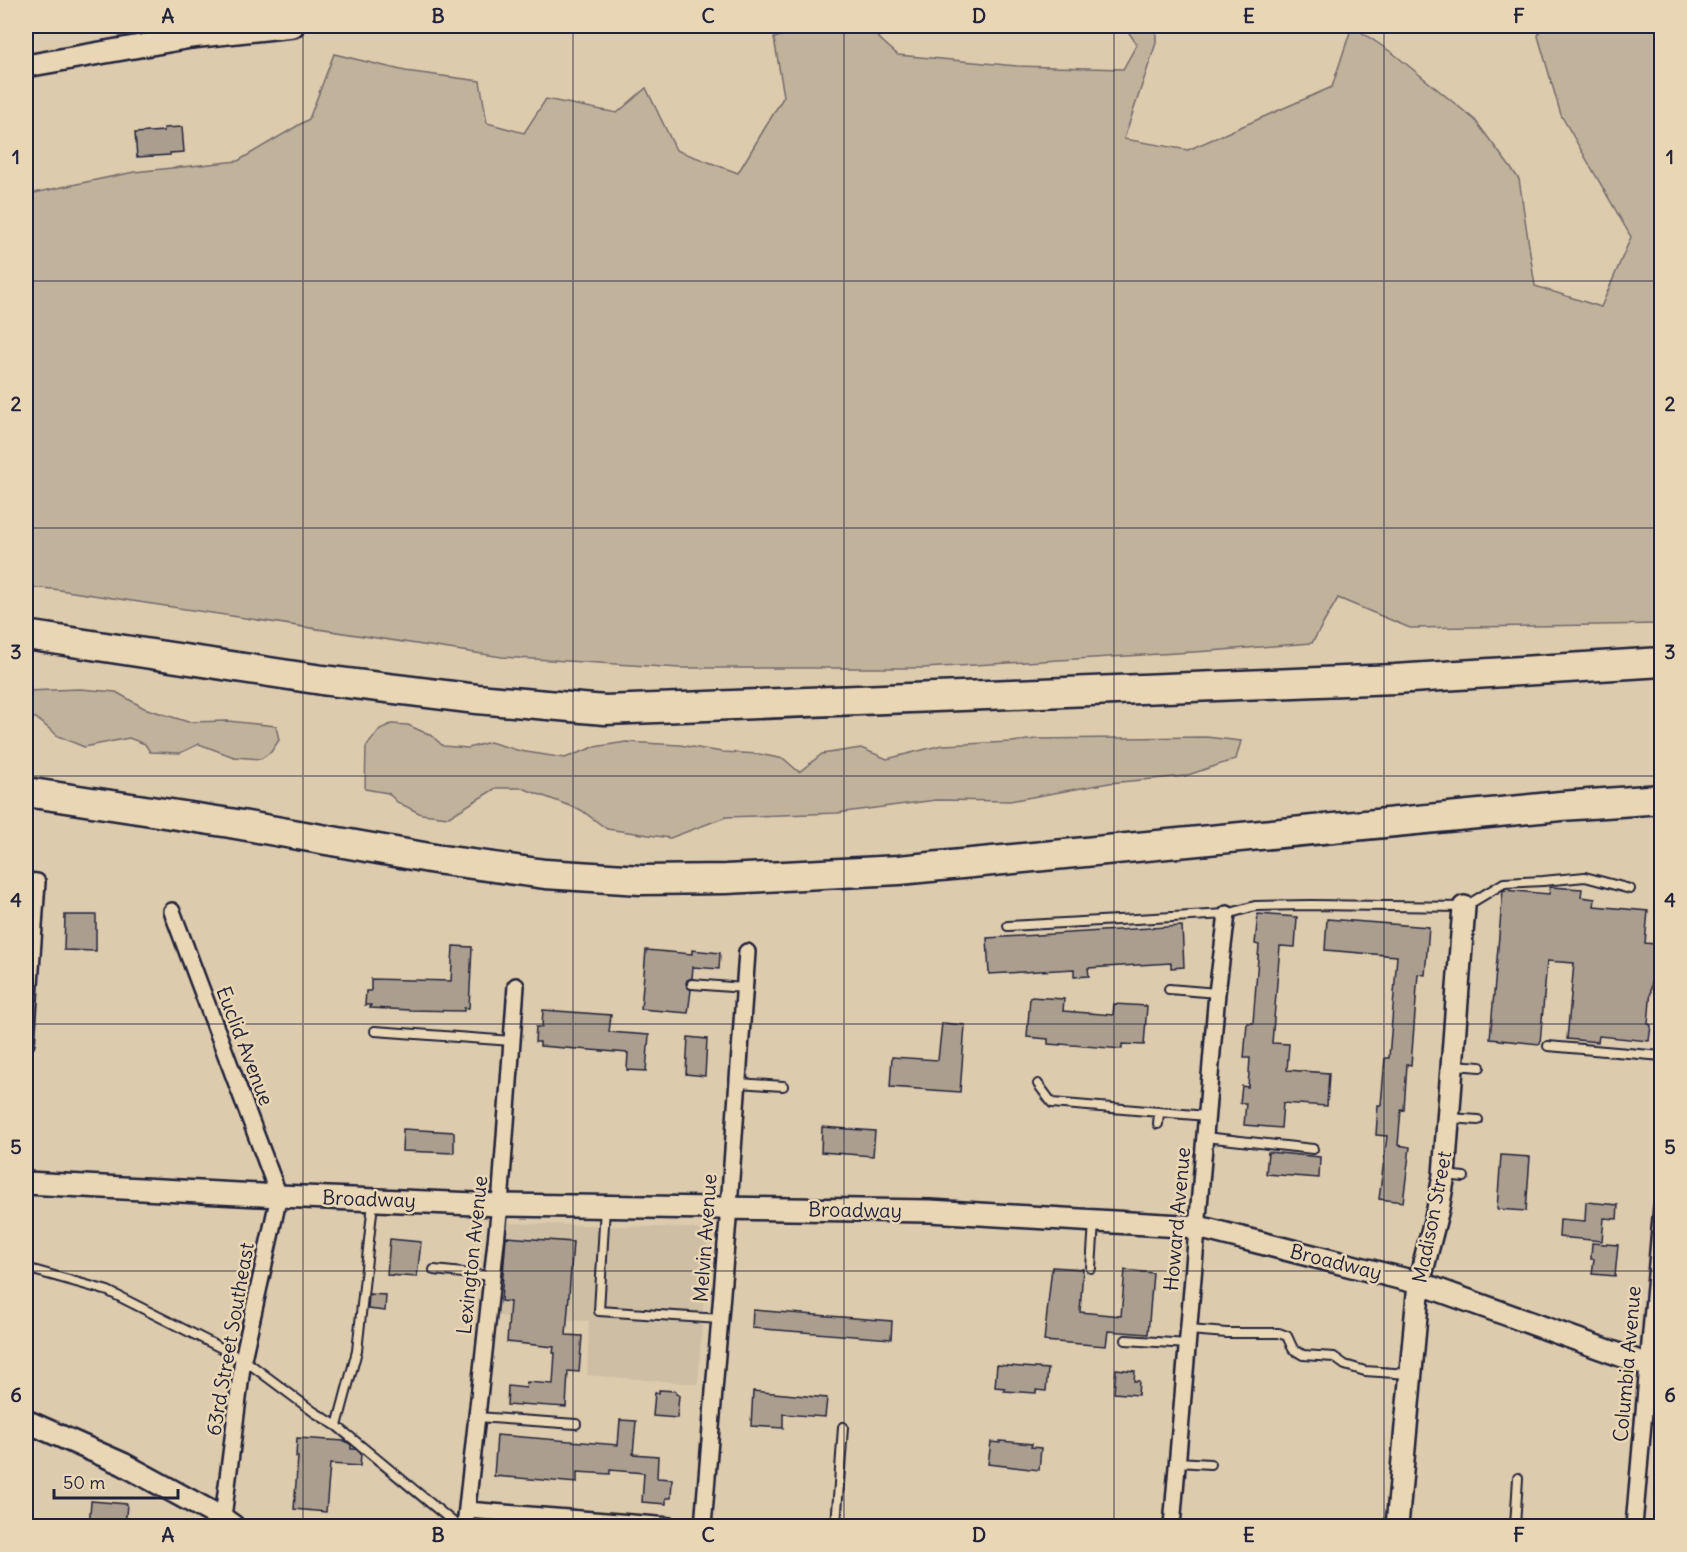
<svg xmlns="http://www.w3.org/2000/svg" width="1687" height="1552" font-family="Delius,sans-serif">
	<rect width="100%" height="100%" fill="#ddcbad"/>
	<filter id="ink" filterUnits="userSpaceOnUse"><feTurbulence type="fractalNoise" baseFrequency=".0167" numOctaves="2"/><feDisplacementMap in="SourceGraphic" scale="12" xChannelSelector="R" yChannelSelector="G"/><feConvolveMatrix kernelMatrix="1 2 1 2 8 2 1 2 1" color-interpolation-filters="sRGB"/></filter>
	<g filter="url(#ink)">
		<path fill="#cebea4" d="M 507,1223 L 690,1228 L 699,1230 L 707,1240 L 707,1253 L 698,1384 L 587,1375 L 589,1321 L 496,1316 L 501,1227 Z"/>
		<path fill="#c1b29c" stroke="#726a6c" stroke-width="1.5" d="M 816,26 L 865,26 L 898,55 L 1017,66 L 1123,69 L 1137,44 L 1124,26 L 1156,26 L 1156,43 L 1124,139 L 1188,150 L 1332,87 L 1352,26 L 1394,54 L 1475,120 L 1519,179 L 1535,286 L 1601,307 L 1631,237 L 1561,115 L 1538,36 L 1541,26 L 1661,26 L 1661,624 L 1410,628 L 1338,598 L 1312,643 L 1210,651 L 924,668 L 680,668 L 502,657 L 53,589 L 26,587 L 26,209 L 34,193 L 134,172 L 238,161 L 309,119 L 334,54 L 405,71 L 480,81 L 487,123 L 524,133 L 546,99 L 617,113 L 646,88 L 676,150 L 738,173 L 784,96 L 774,38 Z
			M 80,689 L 116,692 L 144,708 L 188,722 L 228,721 L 276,726 L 279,740 L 271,752 L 261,759 L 234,757 L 199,744 L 180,753 L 150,752 L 145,744 L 129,738 L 84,747 L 58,736 L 36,718 L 26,718 L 26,691 Z
			M 391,724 L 408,725 L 432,736 L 443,746 L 468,748 L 490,742 L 520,751 L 565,758 L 594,747 L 626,742 L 680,745 L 722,752 L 759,754 L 784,759 L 799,772 L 822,754 L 861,748 L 887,759 L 942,745 L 1012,742 L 1036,739 L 1206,737 L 1241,741 L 1236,759 L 1185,776 L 1109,783 L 1010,801 L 936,800 L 837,813 L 726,817 L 670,838 L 607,829 L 581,810 L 522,788 L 496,788 L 449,817 L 421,814 L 397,802 L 388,793 L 365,789 L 366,747 L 380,729 Z"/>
		<path fill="#ab9e8f" stroke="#22223b" stroke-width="1.5" d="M 182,127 L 184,152 L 170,153 L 170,155 L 137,157 L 135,133 L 164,131 L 164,128 Z
			M 1550,887 L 1582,889 L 1581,897 L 1595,899 L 1594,906 L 1648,911 L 1645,943 L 1655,944 L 1648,1024 L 1651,1025 L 1649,1041 L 1599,1036 L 1598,1042 L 1567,1039 L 1574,963 L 1547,961 L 1540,1044 L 1490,1039 L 1503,890 L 1549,894 Z
			M 1258,914 L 1297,917 L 1295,947 L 1280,946 L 1272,1043 L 1289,1044 L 1287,1070 L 1329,1073 L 1327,1106 L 1283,1103 L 1281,1128 L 1244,1125 L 1246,1103 L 1240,1103 L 1242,1086 L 1248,1087 L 1250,1058 L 1244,1058 L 1247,1023 L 1253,1023 L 1259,945 L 1255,944 Z
			M 65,915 L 96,915 L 96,951 L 64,950 Z
			M 1327,919 L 1429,927 L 1425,975 L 1418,974 L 1411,1065 L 1407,1064 L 1404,1110 L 1401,1109 L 1398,1145 L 1410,1147 L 1403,1202 L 1379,1199 L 1387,1136 L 1376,1135 L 1378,1105 L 1381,1105 L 1385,1058 L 1389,1058 L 1397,956 L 1325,950 Z
			M 1182,926 L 1184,967 L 1171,968 L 1171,963 L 1088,968 L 1089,976 L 1074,977 L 1074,969 L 989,974 L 987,938 Z
			M 453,946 L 472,947 L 469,1008 L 464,1008 L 464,1011 L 410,1010 L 370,1008 L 371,1005 L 365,1005 L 366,991 L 371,991 L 371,979 L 451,981 Z
			M 646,950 L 692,954 L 692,950 L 720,953 L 719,969 L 693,967 L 692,978 L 687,980 L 686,983 L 687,987 L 691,990 L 688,1013 L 641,1009 Z
			M 1030,997 L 1064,999 L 1063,1011 L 1113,1015 L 1114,1004 L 1147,1006 L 1144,1045 L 1122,1044 L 1122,1049 L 1060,1044 L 1060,1045 L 1048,1044 L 1048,1039 L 1027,1037 Z
			M 543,1010 L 611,1015 L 609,1032 L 649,1035 L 646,1071 L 627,1070 L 628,1053 L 540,1046 L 540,1042 L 535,1042 L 536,1027 L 542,1027 Z
			M 942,1023 L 965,1025 L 960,1092 L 890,1087 L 892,1057 L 938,1060 Z
			M 688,1037 L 707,1039 L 705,1076 L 686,1074 Z
			M 822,1127 L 875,1131 L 873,1156 L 821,1152 Z
			M 403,1129 L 454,1132 L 454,1153 L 402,1151 Z
			M 1268,1152 L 1320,1157 L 1319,1178 L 1266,1174 Z
			M 1501,1155 L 1530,1157 L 1526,1211 L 1497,1209 Z
			M 1586,1202 L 1618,1205 L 1617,1219 L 1604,1218 L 1602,1241 L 1559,1237 L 1560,1219 L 1585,1221 Z
			M 506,1237 L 573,1242 L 566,1335 L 582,1336 L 579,1372 L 568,1371 L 566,1407 L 520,1404 L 520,1406 L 507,1405 L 508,1386 L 526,1388 L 527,1382 L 553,1384 L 555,1353 L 553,1353 L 554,1347 L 507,1342 L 510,1302 L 501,1301 Z
			M 390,1239 L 421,1242 L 417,1277 L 387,1275 Z
			M 1592,1243 L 1618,1245 L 1615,1276 L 1592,1274 L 1594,1259 L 1591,1259 Z
			M 1052,1267 L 1083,1269 L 1080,1312 L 1121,1316 L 1125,1270 L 1153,1273 L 1148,1334 L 1108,1331 L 1106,1346 L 1044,1341 Z
			M 369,1294 L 386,1295 L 385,1311 L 368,1309 Z
			M 753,1310 L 892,1321 L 891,1339 L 752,1328 Z
			M 997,1365 L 1048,1369 L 1046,1391 L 1036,1390 L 1036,1393 L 1004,1391 L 1005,1388 L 995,1387 Z
			M 1116,1369 L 1135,1371 L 1134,1381 L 1139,1381 L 1138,1395 L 1114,1393 Z
			M 659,1390 L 676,1391 L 676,1394 L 679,1395 L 677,1418 L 653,1416 L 655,1393 L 659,1393 Z
			M 753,1391 L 827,1398 L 825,1417 L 783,1414 L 783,1428 L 751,1426 Z
			M 620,1420 L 636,1421 L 633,1454 L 658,1456 L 657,1478 L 672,1479 L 671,1498 L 666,1498 L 666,1504 L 642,1502 L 644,1473 L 610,1470 L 610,1474 L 577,1472 L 577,1483 L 494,1476 L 497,1435 L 618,1445 Z
			M 297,1438 L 345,1441 L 351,1445 L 351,1449 L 356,1449 L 361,1454 L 360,1466 L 330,1464 L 326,1512 L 294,1509 L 298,1457 L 296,1457 Z
			M 1000,1441 L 1032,1444 L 1031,1447 L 1041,1448 L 1039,1470 L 988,1464 L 991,1442 L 1000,1443 Z
			M 91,1501 L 127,1504 L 125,1527 L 89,1527 Z"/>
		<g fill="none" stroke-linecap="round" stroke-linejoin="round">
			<g stroke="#22223b" stroke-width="12">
				<path id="lane" d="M 1008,926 L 1227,914 L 1255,906 L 1311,905 L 1464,907 L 1504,883 L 1543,881 L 1585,877 L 1630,889
					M 692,984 L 744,988
					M 1169,989 L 1217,993
					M 375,1031 L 512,1041
					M 1548,1046 L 1662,1056
					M 1455,1065 L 1480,1067
					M 738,1083 L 783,1086
					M 1038,1084 L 1052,1103 L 1207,1116
					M 1450,1118 L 1478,1120
					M 1158,1124 L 1159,1112
					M 1205,1137 L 1313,1149
					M 1445,1175 L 1464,1177
					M 605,1207 L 599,1311 L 720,1319
					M 26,1268 L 108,1291 L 243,1359 L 314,1412 L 337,1426 L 458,1526
					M 1091,1268 L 1094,1222
					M 434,1270 L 492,1276
					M 1189,1330 L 1227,1333 L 1279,1333 L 1287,1336 L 1293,1349 L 1303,1355 L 1334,1357 L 1345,1365 L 1365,1371 L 1409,1374
					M 1126,1340 L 1188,1344
					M 477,1417 L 576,1424
					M 337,1426 L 357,1351 L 373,1203
					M 1178,1462 L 1210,1464
					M 836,1526 L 843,1427
					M 1515,1526 L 1518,1478"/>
			</g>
			<g stroke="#22223b" stroke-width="20">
				<path id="street" d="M 26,881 L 37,882 L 26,1043
					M 172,911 L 279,1196 L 243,1359 L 222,1525
					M 467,1510 L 670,1526
					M 465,1526 L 500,1205 L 516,986
					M 703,1526 L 729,1207 L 747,952
					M 1172,1526 L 1217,993 L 1227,914
					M 1634,1526 L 1662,1206"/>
			</g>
			<g stroke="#22223b" stroke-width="26">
				<path id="secondary" d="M 26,66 L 191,37 L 293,26
					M 26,1183 L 279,1196 L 500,1205 L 930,1211 L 1198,1227 L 1419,1283 L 1662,1370
					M 26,1421 L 123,1464 L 222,1518 L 233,1526
					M 1397,1526 L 1419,1283 L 1438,1209 L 1444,1175 L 1464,907"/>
			</g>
			<g stroke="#22223b" stroke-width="33">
				<path id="highway" d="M 26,635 L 322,680 L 477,699 L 605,710 L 1395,679 L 1662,662
					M 26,792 L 230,823 L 435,859 L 545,874 L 641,880 L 726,879 L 899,870 L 1561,806 L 1662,799"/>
			</g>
			<use href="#lane" stroke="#e9d6b4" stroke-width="8"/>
			<use href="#street" stroke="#e9d6b4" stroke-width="15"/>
			<use href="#secondary" stroke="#e9d6b4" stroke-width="21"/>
			<use href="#highway" stroke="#e9d6b4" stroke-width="28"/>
		</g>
	</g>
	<path fill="none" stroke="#22223b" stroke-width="1.5" stroke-opacity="0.55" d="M 303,26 L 303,1526M 573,26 L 573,1526M 844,26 L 844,1526M 1114,26 L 1114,1526M 1384,26 L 1384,1526M 26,281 L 1662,281M 26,528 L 1662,528M 26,776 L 1662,776M 26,1024 L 1662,1024M 26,1271 L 1662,1271"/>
	<g text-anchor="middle" stroke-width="5" stroke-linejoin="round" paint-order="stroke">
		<g font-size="20" fill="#22223b" stroke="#e9d6b4">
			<text transform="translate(245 1046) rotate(69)" y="7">Euclid Avenue</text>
			<text transform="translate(369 1199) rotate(2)" y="7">Broadway</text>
			<text transform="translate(855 1210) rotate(1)" y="7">Broadway</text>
			<text transform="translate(1432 1217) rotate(-79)" y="7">Madison Street</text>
			<text transform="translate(1177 1219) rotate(-85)" y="7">Howard Avenue</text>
			<text transform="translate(705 1238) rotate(-86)" y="7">Melvin Avenue</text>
			<text transform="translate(472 1255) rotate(-84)" y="7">Lexington Avenue</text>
			<text transform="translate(1336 1262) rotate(14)" y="7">Broadway</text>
			<text transform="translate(230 1339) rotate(-80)" y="7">63rd Street Southeast</text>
			<text transform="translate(1627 1364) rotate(-85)" y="7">Columbia Avenue</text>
		</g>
	</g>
	<rect width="1687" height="1552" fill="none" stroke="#e9d6b4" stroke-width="66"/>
	<path d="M54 1489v9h124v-9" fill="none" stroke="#22223b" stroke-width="3"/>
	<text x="63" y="1489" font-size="18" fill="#22223b" stroke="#e9d6b4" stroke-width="4.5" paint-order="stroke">50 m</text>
	<rect x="33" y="33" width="1621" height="1486" fill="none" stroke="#22223b" stroke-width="2"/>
	<g font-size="20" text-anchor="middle" font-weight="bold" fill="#22223b">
		<text x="168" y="23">A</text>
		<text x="438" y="23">B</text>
		<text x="708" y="23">C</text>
		<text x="979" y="23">D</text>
		<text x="1249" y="23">E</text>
		<text x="1519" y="23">F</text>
		<text x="16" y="164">1</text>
		<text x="1670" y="164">1</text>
		<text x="16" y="411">2</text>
		<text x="1670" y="411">2</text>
		<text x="16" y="659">3</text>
		<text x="1670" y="659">3</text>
		<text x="16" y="907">4</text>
		<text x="1670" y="907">4</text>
		<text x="16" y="1154">5</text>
		<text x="1670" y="1154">5</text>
		<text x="16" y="1402">6</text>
		<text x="1670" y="1402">6</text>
		<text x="168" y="1542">A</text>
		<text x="438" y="1542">B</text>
		<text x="708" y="1542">C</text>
		<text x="979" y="1542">D</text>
		<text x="1249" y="1542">E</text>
		<text x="1519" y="1542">F</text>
	</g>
</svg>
